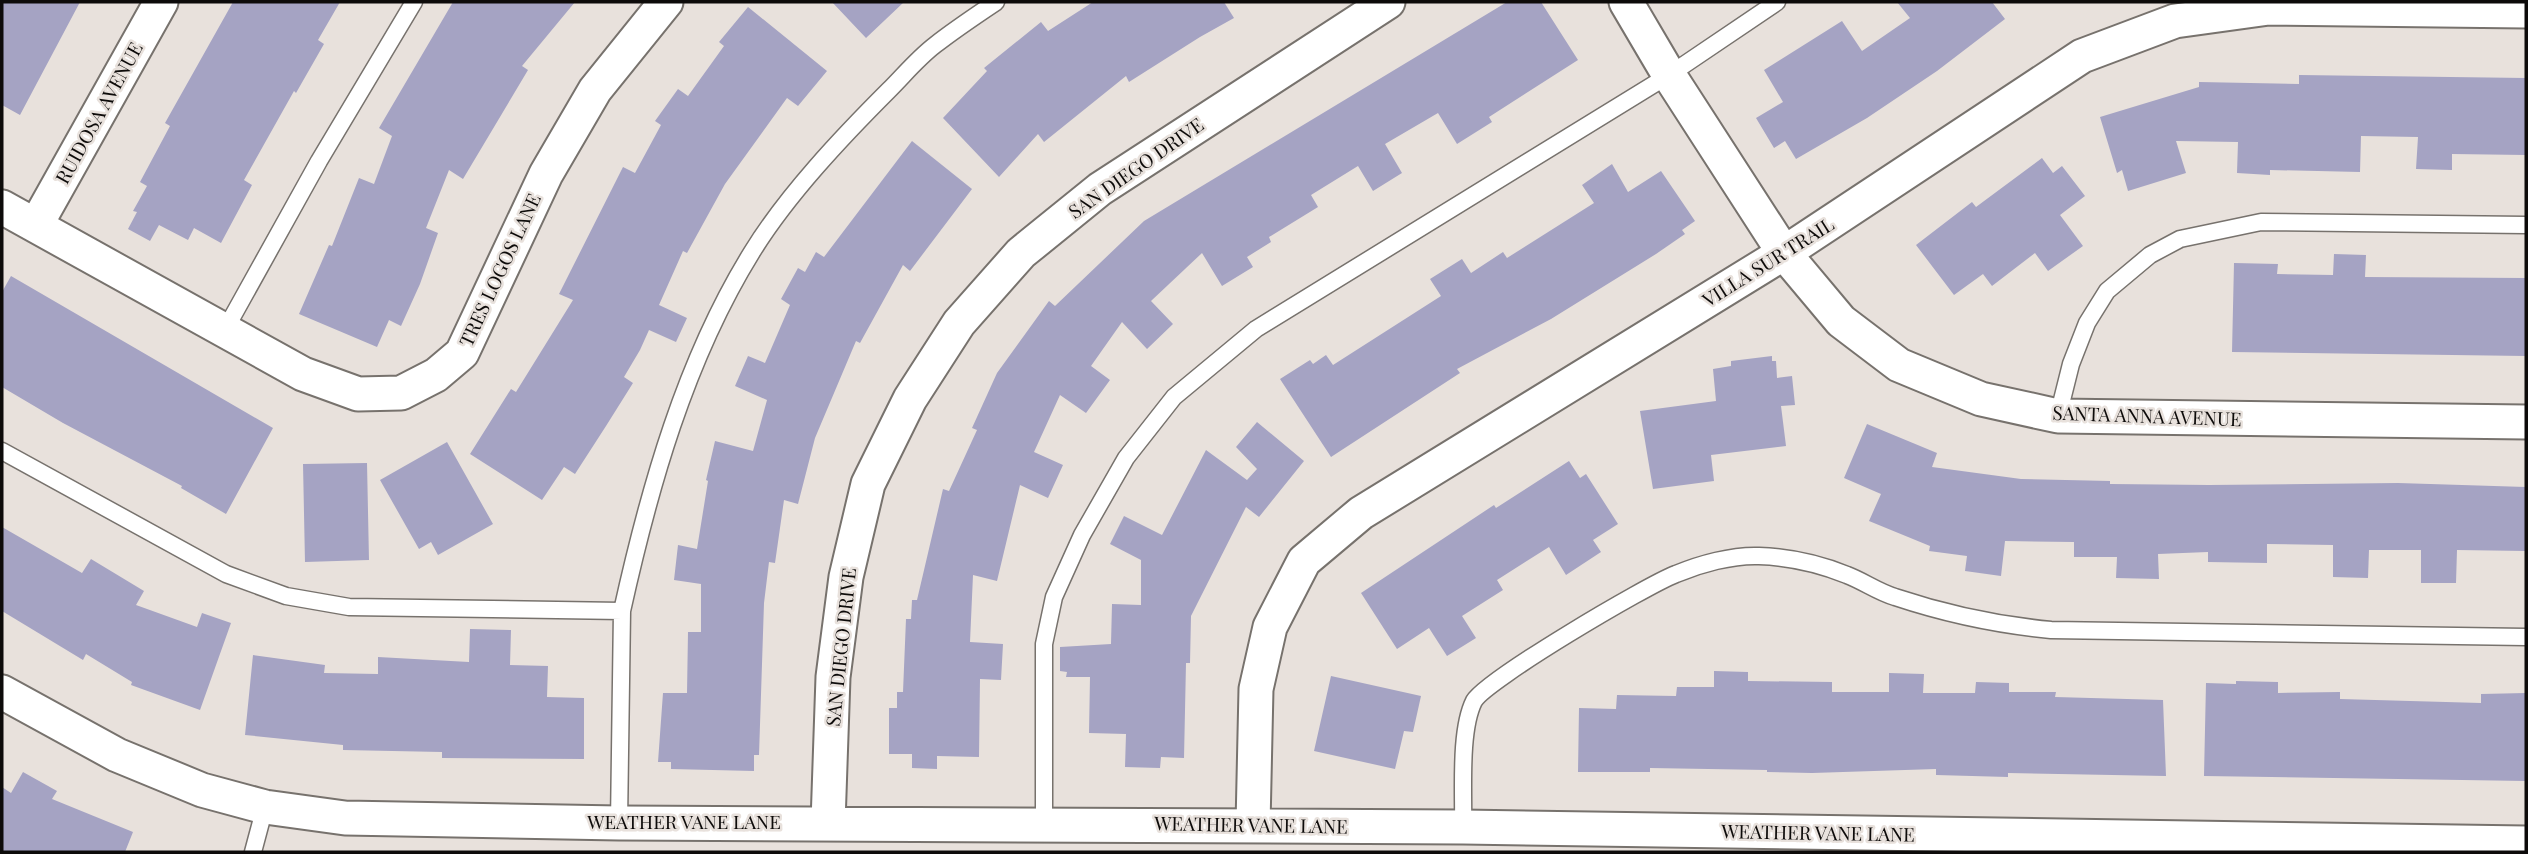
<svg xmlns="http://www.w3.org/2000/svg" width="2528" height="854" font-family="'Playfair Display',serif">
	<rect width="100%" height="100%" fill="#e8e1dc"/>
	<path fill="#a5a3c3" d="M 2,2 L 80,2 L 20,115 L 2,105 Z
		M 233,2 L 340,2 L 318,40 L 324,44 L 296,93 L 294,91 L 244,180 L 252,185 L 221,243 L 194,228 L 188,240 L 159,225 L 150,241 L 128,229 L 137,212 L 133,211 L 147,186 L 140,182 L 170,126 L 165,123 Z
		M 453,2 L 575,2 L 522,66 L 528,70 L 463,179 L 449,170 L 426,228 L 438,233 L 420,284 L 401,326 L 389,320 L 377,347 L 299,314 L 329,245 L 332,246 L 359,178 L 374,184 L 392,136 L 379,128 Z
		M 832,2 L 904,2 L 866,38 Z
		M 1093,2 L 1224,2 L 1234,18 L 1200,37 L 1129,82 L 1126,76 L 1044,142 L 1038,134 L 999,177 L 943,118 L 987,71 L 984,68 L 1041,22 L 1048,31 Z
		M 1507,2 L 1541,2 L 1578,60 L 1489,117 L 1492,122 L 1457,144 L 1438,113 L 1385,144 L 1402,173 L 1373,191 L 1358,166 L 1311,195 L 1318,207 L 1269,237 L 1271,242 L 1247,257 L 1253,267 L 1222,286 L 1202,253 L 1151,301 L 1173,324 L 1147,349 L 1122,322 L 1091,366 L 1110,380 L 1086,413 L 1060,395 L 1034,452 L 1063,465 L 1048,498 L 1020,485 L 997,581 L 973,575 L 970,642 L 1003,644 L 1001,680 L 980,679 L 979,757 L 937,756 L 937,769 L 912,768 L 912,754 L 889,754 L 889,708 L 897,708 L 897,692 L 903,692 L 906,619 L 911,619 L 912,600 L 917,600 L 943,489 L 949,491 L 977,430 L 972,428 L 997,373 L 1049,301 L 1055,306 L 1144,221 Z
		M 1897,2 L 1992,2 L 2005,19 L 1937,71 L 1867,118 L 1796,159 L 1785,141 L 1774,148 L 1756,118 L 1783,102 L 1764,70 L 1842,21 L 1862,51 L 1910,18 Z
		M 748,7 L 827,71 L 798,106 L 787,98 L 725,184 L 687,253 L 683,251 L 659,305 L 687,318 L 676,342 L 649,330 L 640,350 L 624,377 L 633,383 L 606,426 L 575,474 L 564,467 L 542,500 L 470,454 L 511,389 L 516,392 L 573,300 L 559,294 L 623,167 L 635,173 L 661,125 L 655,121 L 678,89 L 688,96 L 724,46 L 719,42 Z
		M 2299,75 L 2526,78 L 2526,155 L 2452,154 L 2452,170 L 2416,169 L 2418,137 L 2361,136 L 2360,172 L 2270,170 L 2270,175 L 2237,173 L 2238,142 L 2176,141 L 2186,173 L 2128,191 L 2122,170 L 2117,173 L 2100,117 L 2199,87 L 2199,82 L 2299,84 Z
		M 912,141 L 972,189 L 910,271 L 903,265 L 860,343 L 856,341 L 815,438 L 798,504 L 784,500 L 775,563 L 769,562 L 764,603 L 759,755 L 754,755 L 754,771 L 671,769 L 671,762 L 658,762 L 663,693 L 687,693 L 688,632 L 701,632 L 701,584 L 674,580 L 678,545 L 697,549 L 708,481 L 706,480 L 715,441 L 753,451 L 767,400 L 735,386 L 748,356 L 765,363 L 790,305 L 781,299 L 798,268 L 805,272 L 816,252 L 824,257 Z
		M 2042,158 L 2053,173 L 2062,166 L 2085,196 L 2060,215 L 2083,246 L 2048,271 L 2035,253 L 1992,286 L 1983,274 L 1954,295 L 1916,245 L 1972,202 L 1976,207 Z
		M 1612,164 L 1628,192 L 1661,171 L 1695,221 L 1682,230 L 1685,234 L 1656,254 L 1551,319 L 1457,369 L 1460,373 L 1331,457 L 1280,379 L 1310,360 L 1313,364 L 1326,355 L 1333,365 L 1441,296 L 1430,279 L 1462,259 L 1471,273 L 1503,252 L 1507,258 L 1594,203 L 1582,185 Z
		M 2334,254 L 2366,255 L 2365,277 L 2526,278 L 2526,356 L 2232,352 L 2234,263 L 2278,264 L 2277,274 L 2333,275 Z
		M 11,276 L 273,428 L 226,514 L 181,488 L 182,486 L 63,423 L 2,387 L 2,292 Z
		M 1772,356 L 1772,361 L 1776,361 L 1777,378 L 1792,376 L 1795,405 L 1781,406 L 1786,446 L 1711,455 L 1714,481 L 1653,489 L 1640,411 L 1716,401 L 1713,369 L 1731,366 L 1731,361 Z
		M 1257,422 L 1304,461 L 1259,517 L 1246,507 L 1191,616 L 1190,663 L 1186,663 L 1184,758 L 1161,757 L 1160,768 L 1125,767 L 1126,734 L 1089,733 L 1090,677 L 1066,677 L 1067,672 L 1060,671 L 1060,647 L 1111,644 L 1112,604 L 1141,605 L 1141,560 L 1110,544 L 1124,516 L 1162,535 L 1206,450 L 1247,480 L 1257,469 L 1236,447 Z
		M 1867,424 L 1937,453 L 1932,467 L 2021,479 L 2110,481 L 2110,484 L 2209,485 L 2398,483 L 2526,487 L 2526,551 L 2457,550 L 2456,583 L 2421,583 L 2421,550 L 2369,550 L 2368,578 L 2333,577 L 2333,545 L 2267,544 L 2267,563 L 2208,562 L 2208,552 L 2158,554 L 2159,579 L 2116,578 L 2117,557 L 2074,557 L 2074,542 L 2005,541 L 2001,576 L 1965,571 L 1967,556 L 1929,551 L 1930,546 L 1869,521 L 1881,494 L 1844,478 Z
		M 447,442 L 493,524 L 438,555 L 431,542 L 419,549 L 380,480 Z
		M 1569,461 L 1580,478 L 1586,474 L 1618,524 L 1593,540 L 1601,552 L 1566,575 L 1549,547 L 1497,580 L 1503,590 L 1462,616 L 1476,638 L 1447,656 L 1429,628 L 1397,649 L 1361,593 L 1494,505 L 1496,508 Z
		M 367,463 L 369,560 L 305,562 L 303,464 Z
		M 2,527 L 82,573 L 91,559 L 144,591 L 136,605 L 197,627 L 202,613 L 231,623 L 200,710 L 131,685 L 132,682 L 86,654 L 83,660 L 2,611 Z
		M 470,629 L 511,630 L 510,665 L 548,666 L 547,697 L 584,698 L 584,759 L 442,758 L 442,752 L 343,750 L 343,745 L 245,735 L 253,655 L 325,665 L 324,673 L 378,674 L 378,657 L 469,662 Z
		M 1714,671 L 1748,672 L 1748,681 L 1832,682 L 1832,692 L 1889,692 L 1889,673 L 1924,674 L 1923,693 L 1975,693 L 1976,682 L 2009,683 L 2009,692 L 2056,692 L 2055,697 L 2163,700 L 2166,776 L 2008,773 L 2008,777 L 1936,775 L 1936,769 L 1812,773 L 1767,772 L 1767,770 L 1650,768 L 1650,772 L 1578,772 L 1579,708 L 1616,709 L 1617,695 L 1676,696 L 1677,687 L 1714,687 Z
		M 1331,676 L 1421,696 L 1413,732 L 1404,731 L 1395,769 L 1314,751 Z
		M 2236,681 L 2278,682 L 2278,693 L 2340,692 L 2340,699 L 2481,703 L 2481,694 L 2526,693 L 2526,781 L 2204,776 L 2206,683 L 2236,684 Z
		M 23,772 L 57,791 L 52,799 L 133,832 L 125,852 L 2,852 L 2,787 L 11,793 Z"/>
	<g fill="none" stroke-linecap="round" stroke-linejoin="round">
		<g stroke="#77726d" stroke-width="19">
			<path id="service" d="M 225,330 L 319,161 L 414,2
				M 2058,416 L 2071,364 L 2087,323 L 2107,291 L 2150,255 L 2180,239 L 2261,222 L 2526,225
				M 2,451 L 226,574 L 286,596 L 349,607 L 622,611 L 619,823
				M 622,611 C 649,489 685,360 752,252 C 787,195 842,137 889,90 C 904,75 918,58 935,45 C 954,30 975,16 996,2
				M 1044,824 L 1044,644 L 1054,597 L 1082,535 L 1126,458 L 1174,397 L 1256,329 L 1669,75 L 1777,2
				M 1463,827 C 1464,793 1459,731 1474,701 C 1486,680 1647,585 1676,574 C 1700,564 1732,555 1759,556 C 1788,557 1820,564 1847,575 C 1863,581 1878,592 1895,597 C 1946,614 1998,625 2051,630 L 2526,637
				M 253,852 L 265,807"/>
		</g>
		<g stroke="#77726d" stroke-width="37">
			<path id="minor" d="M 1626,2 L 1669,75 L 1784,253 L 1841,321 L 1899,365 L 1981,399 L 2058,416 L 2526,422
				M 2,207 L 303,374 L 358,394 L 401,393 L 436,375 L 462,353 L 546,174 L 595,90 L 666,2
				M 36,225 L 161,2
				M 2,692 L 117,755 L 202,790 L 265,807 L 345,818 L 619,823 L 1463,827 L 2526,843
				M 828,823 L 833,677 L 846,577 L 868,484 L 910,399 L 959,323 L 1021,253 L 1100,189 L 1388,2
				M 1253,825 L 1256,689 L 1270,627 L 1304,561 L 1361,513 L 1784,253 L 2082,56 L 2175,21 L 2269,8 L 2526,11"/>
		</g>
		<use href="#service" stroke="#fff" stroke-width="16"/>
		<use href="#minor" stroke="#fff" stroke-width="33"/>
	</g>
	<g text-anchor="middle" stroke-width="5" stroke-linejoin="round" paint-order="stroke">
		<g font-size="19" fill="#0d0b0a" stroke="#e8e1dc">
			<text transform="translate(99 113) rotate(-61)" y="7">RUIDOSA AVENUE</text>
			<text transform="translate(1136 168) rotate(-35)" y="7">SAN DIEGO DRIVE</text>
			<text transform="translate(1768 262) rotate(-32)" y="7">VILLA SUR TRAIL</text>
			<text transform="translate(500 270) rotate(-65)" y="7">TRES LOGOS LANE</text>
			<text transform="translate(2147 416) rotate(2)" y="7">SANTA ANNA AVENUE</text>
			<text transform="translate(841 647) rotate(-84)" y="7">SAN DIEGO DRIVE</text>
			<text x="684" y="829">WEATHER VANE LANE</text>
			<text transform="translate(1251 825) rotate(1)" y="7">WEATHER VANE LANE</text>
			<text transform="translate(1818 833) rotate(1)" y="7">WEATHER VANE LANE</text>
		</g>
	</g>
	<rect width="2528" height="854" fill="none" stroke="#0d0b0a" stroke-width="7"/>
</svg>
